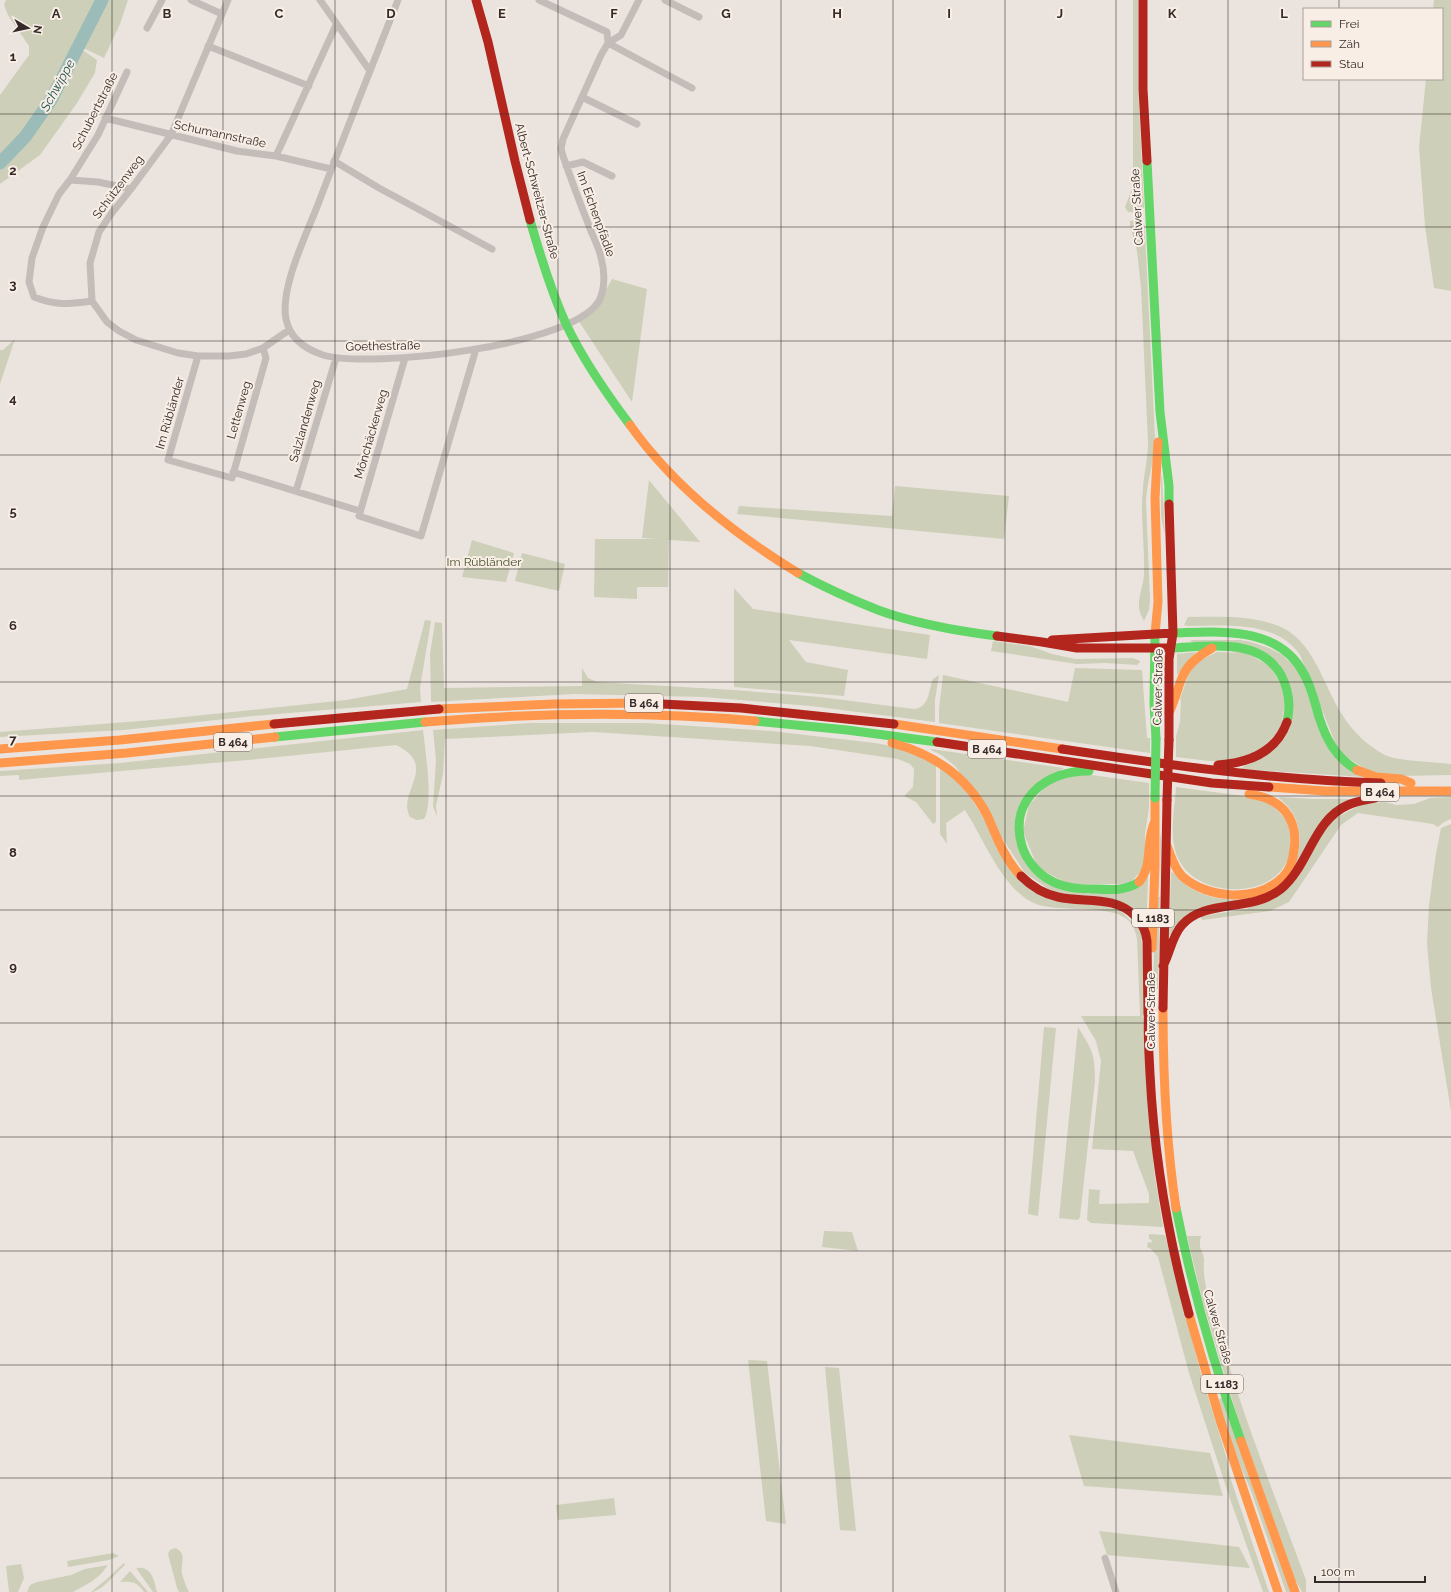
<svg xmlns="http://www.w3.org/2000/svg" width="1451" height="1592" font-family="Raleway,sans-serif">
	<rect width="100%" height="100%" fill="#ebe4de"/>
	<path fill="#cdcfb9" d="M 6,0 L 128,0 L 120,24 L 104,58 L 71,42 L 97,60 L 95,73 L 77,103 L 40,155 L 0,184 L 0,95 L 29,55 L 29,46 L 8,15 L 4,5 Z
		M 1133,0 L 1138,0 L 1138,83 L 1144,207 L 1140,213 L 1128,212 L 1125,207 L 1132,189 L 1133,179 Z
		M 1434,0 L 1451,0 L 1451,291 L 1434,288 L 1425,226 L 1419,147 L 1426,79 L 1442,79 L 1442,9 L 1433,9 Z
		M 1135,220 L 1140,221 L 1144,223 L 1145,232 L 1155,438 C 1155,460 1147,480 1146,501 L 1150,600 L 1149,610 L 1144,621 C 1133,603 1143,593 1144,574 C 1145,546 1140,517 1143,488 C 1144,473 1148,458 1148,443 L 1141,287 L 1137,251 L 1130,225 L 1130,221 Z
		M 612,279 L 647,289 L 632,402 L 578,320 L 598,304 Z
		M 15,339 L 0,384 L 0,350 L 3,350 Z
		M 1162,475 L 1165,535 L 1161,517 L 1161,478 Z
		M 649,480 L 700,542 L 669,540 L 668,587 L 637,587 L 637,599 L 594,597 L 595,539 L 658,539 L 642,538 Z
		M 895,486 L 1009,496 L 1004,539 L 737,514 L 739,506 L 892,516 Z
		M 472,540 L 514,553 L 506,582 L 462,577 Z
		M 522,553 L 565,564 L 559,591 L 515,581 Z
		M 734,588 L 753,609 L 930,635 L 927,659 L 789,640 L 806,662 L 848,670 L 844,696 L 734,687 Z
		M 1188,617 C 1217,617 1248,615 1276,625 C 1314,638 1323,686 1343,716 C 1353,732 1368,746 1385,755 C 1396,761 1436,762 1451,764 L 1451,775 L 1398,776 L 1370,772 L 1339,752 L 1300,655 C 1276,620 1226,626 1188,626 L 1184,625 Z
		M 425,620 L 431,621 L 420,688 L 421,702 L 253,716 L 124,730 L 0,737 L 0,732 L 165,719 L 346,700 L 407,689 Z
		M 435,622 L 442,623 L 444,688 L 582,686 L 582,668 L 588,678 L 597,682 L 734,690 L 820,697 L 914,709 C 930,707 928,691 933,679 L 939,675 L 935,700 L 935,722 L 811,706 L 703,697 L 574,694 L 431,702 L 430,654 Z
		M 1193,640 L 1240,640 L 1251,642 L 1269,648 L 1281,654 L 1298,669 L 1320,729 L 1364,777 L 1241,769 L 1289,729 L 1279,663 L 1189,641 Z
		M 993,641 L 1030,646 L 1052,654 L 1075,659 L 1133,658 L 1140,661 L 1140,662 L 1137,665 L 1105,663 L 1077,664 L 991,651 Z
		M 1196,652 L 1177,675 L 1177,654 Z
		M 1217,652 L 1246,653 L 1270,666 L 1286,694 L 1281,729 L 1257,753 L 1225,761 L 1209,761 L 1176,757 L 1176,736 L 1180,722 L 1181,700 L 1180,699 L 1192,665 Z
		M 1075,668 L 1142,670 L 1147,738 L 1150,738 L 1150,753 L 939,723 L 939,709 L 943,675 L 1068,702 Z
		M 530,723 L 645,723 L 771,731 L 875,743 L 902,748 L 936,763 L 936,822 L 933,824 L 916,802 L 904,796 L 913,787 L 914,769 L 910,764 L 898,759 L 810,746 L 593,732 L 445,739 L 443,774 L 436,806 L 437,817 L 433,806 L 436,760 L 433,730 Z
		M 423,730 C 425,749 434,803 424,819 L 417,820 L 410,817 C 396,792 440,766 396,745 L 258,759 L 19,780 L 19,775 L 0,776 L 0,771 L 120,763 Z
		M 931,749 L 1064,768 L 1024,798 L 1024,862 L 1088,894 L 1148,877 L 1147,909 L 1140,916 L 1050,890 L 1025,873 L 956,767 L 943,756 L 931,750 Z
		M 940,765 L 962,784 L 1025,883 L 1119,909 L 1141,931 L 1154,1171 L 1163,1227 L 1091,1223 L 1087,1220 L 1089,1189 L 1100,1190 L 1099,1204 L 1149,1203 L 1149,1194 L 1133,1151 L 1092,1149 L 1101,1061 L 1096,1041 L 1081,1016 L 1140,1016 L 1137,939 C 1136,933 1134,927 1130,922 C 1114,903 1060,913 1036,904 C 1004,892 983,838 965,810 L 946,823 L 947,844 L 940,834 Z
		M 1084,774 L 1149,783 L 1149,808 L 1145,834 L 1145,867 L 1129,884 L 1069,884 L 1038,868 L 1023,832 L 1029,805 L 1050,782 Z
		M 1176,787 L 1259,798 L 1269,801 L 1289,823 C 1289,831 1292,848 1289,856 C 1275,901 1196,899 1178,858 C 1168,836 1175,809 1176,787 Z
		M 1279,797 L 1314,799 L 1350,799 L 1350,801 C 1307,819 1309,866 1275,890 C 1239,914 1199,889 1173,935 L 1169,935 L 1171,874 L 1172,872 L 1174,873 C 1184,886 1197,893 1212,897 C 1230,901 1247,901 1264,895 C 1295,882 1311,838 1290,809 C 1287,805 1283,802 1279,798 Z
		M 1451,797 L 1451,819 L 1444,822 L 1438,827 L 1433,824 L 1358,813 L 1341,825 L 1289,902 L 1270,911 L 1202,920 L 1201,916 L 1247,909 L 1334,819 L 1362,804 L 1385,802 L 1396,805 L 1414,804 L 1430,798 Z
		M 1451,824 L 1451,1111 L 1431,988 L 1427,944 L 1429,905 L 1436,853 L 1441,828 Z
		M 1160,831 L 1161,841 L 1158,989 L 1153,989 L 1155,917 L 1157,897 L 1160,897 Z
		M 1044,1027 L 1056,1028 L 1038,1216 L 1028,1214 Z
		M 1078,1027 C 1092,1050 1095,1053 1095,1081 L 1080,1217 L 1078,1220 L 1059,1218 Z
		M 824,1231 L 852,1232 L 858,1251 L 822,1247 Z
		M 1149,1234 L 1165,1235 L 1201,1374 L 1227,1459 L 1230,1477 L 1269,1592 L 1263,1592 L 1228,1493 L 1189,1373 L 1158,1257 L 1151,1249 L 1147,1247 L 1148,1242 L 1151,1243 L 1152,1240 L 1149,1239 Z
		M 1187,1236 L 1201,1236 C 1197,1251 1205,1252 1204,1262 C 1202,1285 1215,1320 1222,1342 C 1245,1423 1277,1501 1306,1580 L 1306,1592 L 1302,1592 L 1295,1579 L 1245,1440 L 1226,1380 L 1203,1302 Z
		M 748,1360 L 767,1361 L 786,1524 L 766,1521 Z
		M 825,1367 L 839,1368 L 856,1531 L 840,1530 Z
		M 1222,1398 L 1291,1592 L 1286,1592 L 1251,1491 L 1238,1460 L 1217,1400 Z
		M 1069,1435 L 1210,1453 L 1223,1496 L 1084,1486 Z
		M 614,1498 L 616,1515 L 558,1520 L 556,1505 Z
		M 1099,1531 L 1239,1547 L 1250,1568 L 1107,1555 Z
		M 175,1548 C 188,1553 180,1564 182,1574 C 184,1580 186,1587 189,1592 L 179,1592 L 177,1588 L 168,1554 L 170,1550 Z
		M 113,1553 L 119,1556 L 109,1560 L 68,1567 L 67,1561 Z
		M 124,1563 L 125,1565 C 116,1572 102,1592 91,1592 L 108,1578 Z
		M 21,1564 L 24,1578 L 18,1592 L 9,1592 L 6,1566 Z
		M 108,1565 L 101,1574 L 91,1582 L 73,1592 L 27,1592 L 30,1585 L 37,1582 L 71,1575 L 85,1569 Z
		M 136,1568 C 152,1566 154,1580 157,1592 L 153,1592 Z
		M 130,1571 L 148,1592 L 144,1592 C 138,1582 131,1581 120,1582 Z"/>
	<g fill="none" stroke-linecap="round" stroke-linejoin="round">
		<path stroke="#9cbcb9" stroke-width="13" d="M 0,163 L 25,137 L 51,100 L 102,0"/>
		<path stroke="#c3bcb8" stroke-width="7" d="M 191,0 L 222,14
			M 228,0 L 171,135 L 131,189 L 111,214 L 99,232 L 90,263 L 92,301 L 107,322 L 119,331 L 136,340 L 178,353 L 198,356 L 229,356 L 246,354 L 263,348 L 289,330
			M 320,0 L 370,71
			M 398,0 C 371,69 343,138 317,207 C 305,237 280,289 286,319 C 290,339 305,349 323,355 C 370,369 578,346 600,299 C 605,287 605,271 601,258 C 599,247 593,237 589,226 C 580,203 571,179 563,156 L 561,149 L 563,139 L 601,55 L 608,43 L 621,35 L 639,0
			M 539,0 L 607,32 L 608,43 L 692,88
			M 665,0 L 699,17
			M 147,28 L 162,0
			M 208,46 L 309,86
			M 582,97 L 637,124
			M 105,118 L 237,151 L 276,156 L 331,169
			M 276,156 L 336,25
			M 334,161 L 379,188 L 492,249
			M 566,166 L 583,162 L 612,176
			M 70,180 L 98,135 L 127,72
			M 92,301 C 68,304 57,306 34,297 L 29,282 L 32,258 L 43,227 L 59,194 L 70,180 L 98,182 L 131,189
			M 198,356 L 168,460 L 232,478 L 266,358 L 263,348
			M 405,358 L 359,516 L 421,536 L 476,349
			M 233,472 L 360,511
			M 296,491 L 336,358
			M 1105,1558 L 1116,1592"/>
		<path stroke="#63d668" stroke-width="9" d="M 1147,161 L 1160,412 L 1169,486 L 1169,504
			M 530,220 C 540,255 551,291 566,324 C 583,360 606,393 630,425
			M 798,573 C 824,587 850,599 878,610 C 916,624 957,631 997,636
			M 1173,633 C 1219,632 1279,625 1304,674 C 1311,687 1315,702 1319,717 C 1326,739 1336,758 1357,770
			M 1155,634 L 1154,703 L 1156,739
			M 1170,648 C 1207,647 1259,636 1281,675 C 1289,690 1291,705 1287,722
			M 755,721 L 847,730 L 937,742
			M 275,737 L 425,722
			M 1089,771 C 1047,770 1008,800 1022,846 C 1026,859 1036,872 1048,879 C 1062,888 1079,889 1095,889 C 1112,890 1125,891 1139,882
			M 1176,1208 C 1192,1288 1214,1365 1241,1441"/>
		<path stroke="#ff974d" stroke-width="9" d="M 630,425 C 674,487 734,534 798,573
			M 1155,634 L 1158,602 L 1155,498 L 1158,442
			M 439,709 L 554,704 L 642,703
			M 1169,713 C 1184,680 1176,669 1212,648
			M 425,722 C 534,713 646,711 755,721
			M 894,724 L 1062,749
			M 892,743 C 934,754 968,777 988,817 C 997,838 1005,860 1021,876
			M 0,749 L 120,740 L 274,724
			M 0,763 L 127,753 L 275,737
			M 1357,770 L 1376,777 L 1401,779 L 1411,783
			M 1269,787 L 1325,791 L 1451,791
			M 1167,846 C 1171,856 1174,868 1182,876 C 1207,899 1257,903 1283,877 C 1290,870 1293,860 1294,850 C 1299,817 1280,798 1249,794
			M 1139,882 C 1154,864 1145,840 1155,821
			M 1152,948 L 1155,866 L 1155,798
			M 1163,1008 C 1163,1075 1166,1142 1176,1208
			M 1189,1314 L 1220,1420 L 1278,1592
			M 1241,1441 L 1295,1592"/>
		<path stroke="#b3261e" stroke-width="9" d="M 476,0 L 488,42 L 515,161 L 530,220
			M 1143,0 L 1143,89 L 1147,161
			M 997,636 L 1042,642 L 1077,648 L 1170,648
			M 1052,640 L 1173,633 L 1169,504
			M 642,703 L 741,708 L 894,724
			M 274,724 L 439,709
			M 1169,740 L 1169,659 L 1173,633
			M 937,742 L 1212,783 L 1269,787
			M 1062,749 C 1168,765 1274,780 1381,783
			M 1218,765 C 1248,763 1276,753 1287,722
			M 1021,876 C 1031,886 1044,894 1058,897 C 1084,903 1115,895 1135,916 C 1142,923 1146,931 1147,941 L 1148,1014
			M 1163,966 C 1170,953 1172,936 1182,925 C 1206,898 1251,913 1281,889 C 1309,866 1313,820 1348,805 C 1357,801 1366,800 1375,798
			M 1149,1007 C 1147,1029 1149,1052 1150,1074 C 1154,1155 1168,1236 1189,1314
			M 1163,1008 L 1167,800"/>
		<path stroke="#63d668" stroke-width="9" d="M 1155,798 L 1156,739"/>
		<path stroke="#b3261e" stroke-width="9" d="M 1167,800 L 1169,740"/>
	</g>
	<path fill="none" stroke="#342a27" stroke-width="1" stroke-opacity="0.55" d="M 112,0 L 112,1592M 223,0 L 223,1592M 335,0 L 335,1592M 446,0 L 446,1592M 558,0 L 558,1592M 670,0 L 670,1592M 781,0 L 781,1592M 893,0 L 893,1592M 1005,0 L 1005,1592M 1116,0 L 1116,1592M 1228,0 L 1228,1592M 1339,0 L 1339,9M 1339,79 L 1339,1592M 0,114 L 1451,114M 0,227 L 1451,227M 0,341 L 1451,341M 0,455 L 1451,455M 0,569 L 1451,569M 0,682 L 1451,682M 0,796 L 1451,796M 0,910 L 1451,910M 0,1023 L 1451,1023M 0,1137 L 1451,1137M 0,1251 L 1451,1251M 0,1365 L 1451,1365M 0,1478 L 1451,1478"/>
	<g text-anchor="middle" stroke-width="4" stroke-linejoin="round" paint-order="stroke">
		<g fill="#f8eee5" stroke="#6f6560" stroke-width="1">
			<rect x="625" y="694" width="38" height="18" rx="3"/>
			<rect x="214" y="733" width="38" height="18" rx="3"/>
			<rect x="968" y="740" width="38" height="18" rx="3"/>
			<rect x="1361" y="783" width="38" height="18" rx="3"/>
			<rect x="1132" y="909" width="42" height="18" rx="3"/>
			<rect x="1201" y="1375" width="42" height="18" rx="3"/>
		</g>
		<g font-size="11" font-weight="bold" fill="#342a27">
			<text x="644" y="707">B 464</text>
			<text x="233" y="746">B 464</text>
			<text x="987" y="753">B 464</text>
			<text x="1380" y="796">B 464</text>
			<text x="1153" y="922">L 1183</text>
			<text x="1222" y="1388">L 1183</text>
		</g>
		<g font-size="12" fill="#342a27" stroke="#f8eee5">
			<text transform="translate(95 111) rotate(-63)" y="4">Schubertstraße</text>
			<text transform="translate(220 134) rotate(12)" y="4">Schumannstraße</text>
			<text transform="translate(118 187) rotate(-53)" y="4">Schützenweg</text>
			<text transform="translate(537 191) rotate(75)" y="4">Albert-Schweitzer-Straße</text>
			<text transform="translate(1137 207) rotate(-93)" y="4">Calwer Straße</text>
			<text transform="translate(596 214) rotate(70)" y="4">Im Eichenpfädle</text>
			<text transform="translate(383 346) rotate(-1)" y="4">Goethestraße</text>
			<text transform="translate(239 410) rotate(-74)" y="4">Lettenweg</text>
			<text transform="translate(170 413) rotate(-74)" y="4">Im Rübländer</text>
			<text transform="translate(305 421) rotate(-74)" y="4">Salzlandenweg</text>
			<text transform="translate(371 434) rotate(-74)" y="4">Mönchäckerweg</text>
			<text transform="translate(1158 687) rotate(-89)" y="4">Calwer Straße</text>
			<text transform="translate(1151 1011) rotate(-90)" y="4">Calwer Straße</text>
			<text transform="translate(1218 1327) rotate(74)" y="4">Calwer Straße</text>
		</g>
		<g font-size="12" fill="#46512c" stroke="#f8eee5">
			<text x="484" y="566">Im Rübländer</text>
		</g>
		<g font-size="13" font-style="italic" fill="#1e5352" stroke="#f8eee5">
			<text transform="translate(57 85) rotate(-61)" y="5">Schwippe</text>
		</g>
	</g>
	<g font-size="13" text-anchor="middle" font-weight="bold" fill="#342a27" stroke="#f8eee5" stroke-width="4" stroke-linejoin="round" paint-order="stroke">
		<text x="56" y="18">A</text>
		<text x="167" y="18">B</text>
		<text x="279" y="18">C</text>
		<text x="391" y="18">D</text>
		<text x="502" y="18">E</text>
		<text x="614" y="18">F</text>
		<text x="726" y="18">G</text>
		<text x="837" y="18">H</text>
		<text x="949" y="18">I</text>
		<text x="1060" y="18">J</text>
		<text x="1172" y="18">K</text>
		<text x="1284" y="18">L</text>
		<text x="13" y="61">1</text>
		<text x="13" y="175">2</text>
		<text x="13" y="289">3</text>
		<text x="13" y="403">4</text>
		<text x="13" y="516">5</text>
		<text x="13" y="630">6</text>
		<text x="13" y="744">7</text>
		<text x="13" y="857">8</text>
		<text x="13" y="971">9</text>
	</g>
	<rect x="1303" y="8" width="140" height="72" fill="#f8eee5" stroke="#aaa099"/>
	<rect x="1311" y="21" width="20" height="6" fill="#63d668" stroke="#aaa099"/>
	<text x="1339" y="28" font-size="12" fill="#342a27">Frei</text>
	<rect x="1311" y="41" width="20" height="6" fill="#ff974d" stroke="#aaa099"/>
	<text x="1339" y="48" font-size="12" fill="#342a27">Zäh</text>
	<rect x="1311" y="61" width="20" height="6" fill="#b3261e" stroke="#aaa099"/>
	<text x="1339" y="68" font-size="12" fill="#342a27">Stau</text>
	<g transform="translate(28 28) rotate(99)" stroke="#f8eee5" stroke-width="3" paint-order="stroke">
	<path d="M0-3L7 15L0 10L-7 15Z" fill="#342a27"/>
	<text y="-6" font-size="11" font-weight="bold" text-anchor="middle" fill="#342a27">N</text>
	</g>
	<path d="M1315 1576v6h110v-6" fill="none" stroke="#342a27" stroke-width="2"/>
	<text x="1321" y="1576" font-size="12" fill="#342a27" stroke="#f8eee5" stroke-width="3" paint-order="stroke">100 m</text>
</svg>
